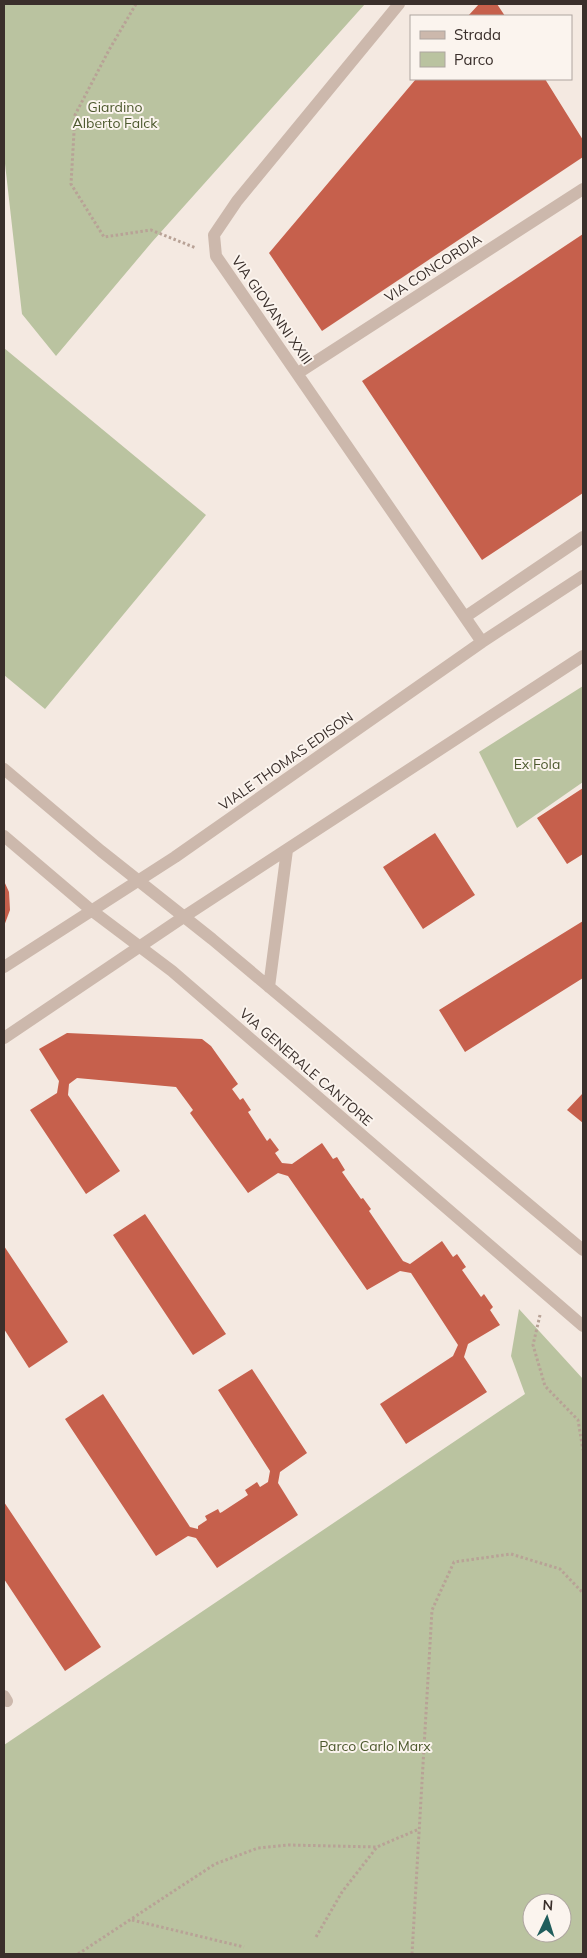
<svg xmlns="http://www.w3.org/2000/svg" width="587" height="1958" font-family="Mulish,sans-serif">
	<rect width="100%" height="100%" fill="#f4e9e1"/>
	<path fill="#bac3a0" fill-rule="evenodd" d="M 4,4 L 365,4 L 152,242 L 56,356 L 22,314 L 4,155 Z
		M 4,348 L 206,515 L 45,709 L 4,675 Z
		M 583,686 L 583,782 L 517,828 L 479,752 Z
		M 519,1309 L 583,1379 L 583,1954 L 4,1954 L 4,1745 L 525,1394 L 511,1356 ZM 532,1903 L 562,1903 L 562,1933 L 532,1933 Z"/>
	<path fill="#c6604c" d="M 479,4 L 497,4 L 505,16 L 468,16 Z
		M 416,79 L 545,79 L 583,140 L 583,157 L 322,331 L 269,253 Z
		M 583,234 L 583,493 L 482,560 L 362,381 Z
		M 583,788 L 583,854 L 567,864 L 537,818 Z
		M 435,833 L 475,895 L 423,929 L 383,867 Z
		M 4,881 L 9,892 L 10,910 L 4,926 Z
		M 583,921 L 583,978 L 465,1052 L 439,1010 Z
		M 67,1033 L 202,1039 L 211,1046 L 238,1084 L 232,1089 L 240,1100 L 243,1098 L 251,1110 L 248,1112 L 267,1141 L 270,1138 L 279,1150 L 275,1153 L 282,1163 L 292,1164 L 322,1143 L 333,1159 L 337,1157 L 345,1170 L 342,1172 L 361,1199 L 363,1198 L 371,1209 L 369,1211 L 403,1261 L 410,1264 L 442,1241 L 453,1257 L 457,1254 L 466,1267 L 462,1270 L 481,1297 L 484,1294 L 493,1307 L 490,1310 L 500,1325 L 468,1344 L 464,1357 L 487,1392 L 406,1444 L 380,1404 L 453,1356 L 458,1345 L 411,1273 L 400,1271 L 367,1290 L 288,1176 L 278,1173 L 248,1193 L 190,1113 L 193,1110 L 176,1087 L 77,1078 L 69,1084 L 68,1095 L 120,1171 L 86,1194 L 30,1110 L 57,1093 L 59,1081 L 39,1049 Z
		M 583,1093 L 583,1123 L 567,1110 Z
		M 145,1214 L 226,1334 L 193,1355 L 113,1235 Z
		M 4,1246 L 68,1342 L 29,1368 L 4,1329 Z
		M 252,1369 L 307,1453 L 280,1472 L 278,1483 L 298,1515 L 217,1568 L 196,1538 L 188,1536 L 156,1556 L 65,1419 L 103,1394 L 190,1527 L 198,1529 L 198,1526 L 207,1520 L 205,1516 L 218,1509 L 220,1513 L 222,1512 L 248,1495 L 245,1490 L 257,1482 L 260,1487 L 268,1482 L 270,1471 L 218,1390 Z
		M 4,1502 L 101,1647 L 65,1671 L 4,1579 Z"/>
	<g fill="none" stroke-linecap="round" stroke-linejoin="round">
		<path stroke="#b8a296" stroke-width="3" stroke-dasharray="2.5 2.5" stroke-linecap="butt" d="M 136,4 L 109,50 L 75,115 L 71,184 L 104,237 L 151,230 L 196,248
			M 540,1315 L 533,1345 L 545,1386 L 578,1420 L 583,1450
			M 132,1920 L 244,1947
			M 316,1937 L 342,1892 L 377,1847
			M 78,1954 L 215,1864 L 258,1848 L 289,1845 L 377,1847 L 419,1829
			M 412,1954 L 432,1610 L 454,1562 L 511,1554 L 560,1569 L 583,1593"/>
		<path stroke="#ccb8ac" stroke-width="12" d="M 399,4 L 237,201 L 214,235 L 216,256 L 482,642
			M 298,373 L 583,189
			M 465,617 L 583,537
			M 4,769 L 101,851 L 212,939 L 583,1250
			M 4,836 L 91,910 L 172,971 L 583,1326
			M 4,967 L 175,857 L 482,642 L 583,576
			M 269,987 L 287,850
			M 4,1038 L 185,916 L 583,656
			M 4,1696 L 7,1701"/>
	</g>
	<g text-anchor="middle" stroke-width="4" stroke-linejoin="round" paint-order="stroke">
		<g font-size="14" fill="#4d592e" stroke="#fbf4ee">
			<text x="115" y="112">Giardino<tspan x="115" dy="16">Alberto Falck</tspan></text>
			<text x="537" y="769">Ex Fola</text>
			<text x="375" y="1751">Parco Carlo Marx</text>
		</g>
		<g font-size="14" fill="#3a2f2b" stroke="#fbf4ee">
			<text transform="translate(433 268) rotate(-33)" y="5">VIA CONCORDIA</text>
			<text transform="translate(272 310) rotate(55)" y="5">VIA GIOVANNI XXIII</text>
			<text transform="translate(286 761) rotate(-35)" y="5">VIALE THOMAS EDISON</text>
			<text transform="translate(306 1067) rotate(41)" y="5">VIA GENERALE CANTORE</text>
		</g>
	</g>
	<rect width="587" height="1958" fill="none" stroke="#3a2f2b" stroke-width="10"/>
	<rect x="410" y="15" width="162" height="65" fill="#fbf4ee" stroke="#aea5a0"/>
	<rect x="420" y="31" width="25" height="8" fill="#ccb8ac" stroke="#aea5a0"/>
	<text x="454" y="40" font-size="15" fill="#3a2f2b">Strada</text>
	<rect x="420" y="52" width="25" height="15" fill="#bac3a0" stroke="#aea5a0"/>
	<text x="454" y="65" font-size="15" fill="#3a2f2b">Parco</text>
	<g transform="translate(547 1918) rotate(4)"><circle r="24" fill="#fbf4ee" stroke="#aea5a0"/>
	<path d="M0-4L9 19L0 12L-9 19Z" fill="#205d5c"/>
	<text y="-8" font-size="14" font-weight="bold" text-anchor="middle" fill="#3a2f2b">N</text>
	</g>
</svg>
